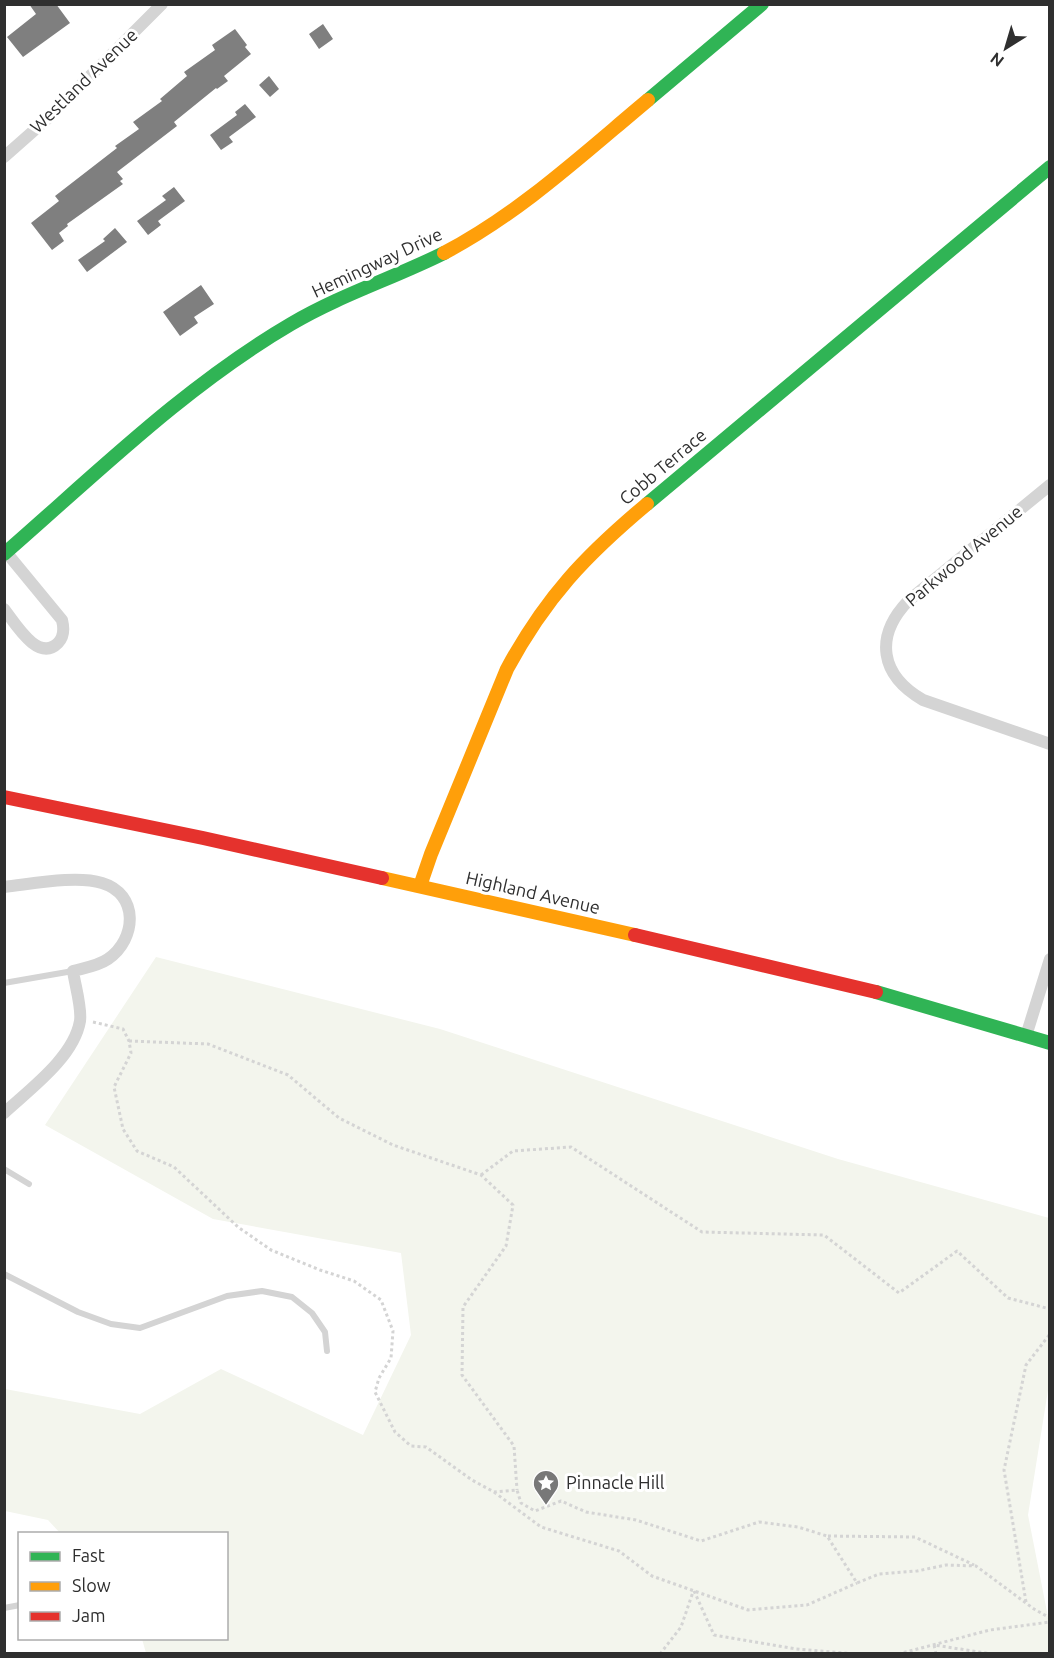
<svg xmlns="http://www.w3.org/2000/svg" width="1054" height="1658" font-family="Ubuntu,sans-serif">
	<rect width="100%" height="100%" fill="#fff"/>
	<path fill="#f3f5ed" d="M 156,957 L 440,1029 L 838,1159 L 1049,1218 L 1049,1384 L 1028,1515 L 1049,1622 L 1049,1653 L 146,1653 L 142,1639 L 226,1638 L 226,1534 L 60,1533 L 48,1520 L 5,1511 L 5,1389 L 140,1414 L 221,1369 L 363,1435 L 411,1335 L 401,1253 L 213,1219 L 45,1125 Z"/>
	<path fill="#7f7f7f" d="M 29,4 L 56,4 L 70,23 L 23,57 L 7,37 L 36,14 Z
		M 323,24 L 333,39 L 319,49 L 309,34 Z
		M 235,29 L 247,45 L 245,47 L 251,54 L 224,76 L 228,81 L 217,89 L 216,88 L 174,122 L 177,126 L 117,172 L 123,179 L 120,181 L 123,184 L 67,224 L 68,226 L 59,233 L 64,241 L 52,250 L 31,223 L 59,201 L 55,196 L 117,148 L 115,146 L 139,129 L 133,122 L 162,101 L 160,99 L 187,76 L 184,72 L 215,50 L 212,45 Z
		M 269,76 L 279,89 L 270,97 L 259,85 Z
		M 245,104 L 256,117 L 229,137 L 233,142 L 221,150 L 210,135 L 237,115 L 235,112 Z
		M 174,187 L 185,201 L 158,221 L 161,225 L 148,235 L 137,221 L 166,200 L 162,196 Z
		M 115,228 L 127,242 L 87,272 L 78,260 L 105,241 L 103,239 Z
		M 201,285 L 214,304 L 194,317 L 198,323 L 180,336 L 163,312 Z"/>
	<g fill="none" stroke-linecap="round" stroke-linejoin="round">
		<path stroke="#d4d4d4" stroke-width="3" stroke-dasharray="3 3" stroke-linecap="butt" d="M 93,1022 L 123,1029 L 129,1041 L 131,1053 L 114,1087 L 123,1129 L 137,1151 L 174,1167 L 238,1227 L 271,1250 L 320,1270 L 354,1281 L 381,1300 L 393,1331 L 391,1358 L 379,1378 L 375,1392 L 395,1432 L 411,1446 L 426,1447 L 472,1480 L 494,1492 L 517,1490 L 521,1503 L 535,1511 L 561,1501 L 586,1512 L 636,1520 L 701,1541 L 759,1522 L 798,1527 L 827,1536 L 857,1583 L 879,1574 L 917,1571 L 946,1565 L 976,1566 L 1034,1609 L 1050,1618
			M 129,1041 L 208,1044 L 288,1075 L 339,1118 L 393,1145 L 481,1175 L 513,1205 L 506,1246 L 463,1307 L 462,1375 L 514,1446 L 517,1490
			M 481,1175 L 513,1151 L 571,1147 L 702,1232 L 824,1235 L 899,1293 L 957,1251 L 1008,1298 L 1050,1309
			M 494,1492 L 541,1527 L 619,1551 L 652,1576 L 748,1610 L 807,1605 L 857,1583
			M 828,1536 L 915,1537 L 974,1565
			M 694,1591 L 714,1635 L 796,1649 L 855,1654
			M 1026,1602 L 1004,1470 L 1026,1365 L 1050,1334
			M 660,1654 L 681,1627 L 693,1592
			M 898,1654 L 990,1630 L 1050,1622
			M 936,1654 L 934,1645 L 992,1654"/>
		<path stroke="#d4d4d4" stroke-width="6" d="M 4,983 L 73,971
			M 4,1169 L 29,1184
			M 4,1274 L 78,1312 L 111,1324 L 140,1328 L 227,1296 L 262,1291 L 292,1297 L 312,1313 L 325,1332 L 327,1351
			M 4,1608 L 20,1605"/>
		<path stroke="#d4d4d4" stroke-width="12" d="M 4,157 L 47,119 L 162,4
			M 1050,485 L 908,601 C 874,637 880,675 923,700 L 1050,744
			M 4,609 C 15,623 38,663 58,643 C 64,637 64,628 62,620 L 6,552
			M 4,887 C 32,884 76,875 102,883 C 139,894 137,939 108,959 C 98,966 84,968 73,971 C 75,985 82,1008 80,1021 C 74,1057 30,1089 4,1113
			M 1026,1036 L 1050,959"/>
		<path stroke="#30b455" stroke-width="14" d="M 648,100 L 762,4
			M 647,504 L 1050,167
			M 4,554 C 96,474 185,386 291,324 C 340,295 394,278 444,253
			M 876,992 L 1050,1043"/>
		<path stroke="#ff9f0a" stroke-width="14" d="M 444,253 C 520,213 582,155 648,100
			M 382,878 L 635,935
			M 420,886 L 431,854 L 507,669 C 546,597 585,556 647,504"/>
		<path stroke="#e5322d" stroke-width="14" d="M 4,797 L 203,838 L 382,878
			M 635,935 L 876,992"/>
	</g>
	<defs>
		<g id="sight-pin" transform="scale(1.35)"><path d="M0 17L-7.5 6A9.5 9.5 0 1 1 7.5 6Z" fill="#787878" stroke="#fff"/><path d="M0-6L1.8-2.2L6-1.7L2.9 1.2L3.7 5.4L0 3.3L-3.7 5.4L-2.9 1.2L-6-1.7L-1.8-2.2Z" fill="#fff"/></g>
	</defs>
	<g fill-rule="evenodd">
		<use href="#sight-pin" x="546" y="1483"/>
	</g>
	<g text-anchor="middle" stroke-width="6" stroke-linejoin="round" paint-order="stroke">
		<g font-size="18" fill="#2f2f2f" stroke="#fff">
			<text transform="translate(84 81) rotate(-44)" y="6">Westland Avenue</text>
			<text transform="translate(377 263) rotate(-25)" y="6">Hemingway Drive</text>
			<text transform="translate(663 467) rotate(-40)" y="6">Cobb Terrace</text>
			<text transform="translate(964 556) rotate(-40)" y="6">Parkwood Avenue</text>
			<text transform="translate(533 893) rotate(13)" y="6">Highland Avenue</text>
		</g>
		<g font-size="18" fill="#2f2f2f" stroke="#fff" text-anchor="start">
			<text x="566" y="1489">Pinnacle Hill</text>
		</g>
	</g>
	<rect width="1054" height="1658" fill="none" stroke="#2f2f2f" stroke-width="12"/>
	<rect x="18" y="1532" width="210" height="108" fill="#ffffff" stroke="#acacac" stroke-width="1.5"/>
	<rect x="30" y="1552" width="30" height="9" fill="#30b455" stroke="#acacac" stroke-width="1.5"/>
	<text x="72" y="1562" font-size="18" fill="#2f2f2f">Fast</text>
	<rect x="30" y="1582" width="30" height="9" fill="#ff9f0a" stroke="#acacac" stroke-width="1.5"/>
	<text x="72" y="1592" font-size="18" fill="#2f2f2f">Slow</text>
	<rect x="30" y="1612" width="30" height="9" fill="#e5322d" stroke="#acacac" stroke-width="1.5"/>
	<text x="72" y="1622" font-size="18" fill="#2f2f2f">Jam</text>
	<g transform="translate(1006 48) rotate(217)" stroke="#ffffff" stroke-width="4.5" paint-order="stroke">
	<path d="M0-4.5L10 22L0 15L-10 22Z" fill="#2f2f2f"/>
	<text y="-9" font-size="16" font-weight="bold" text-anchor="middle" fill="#2f2f2f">N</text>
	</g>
</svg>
